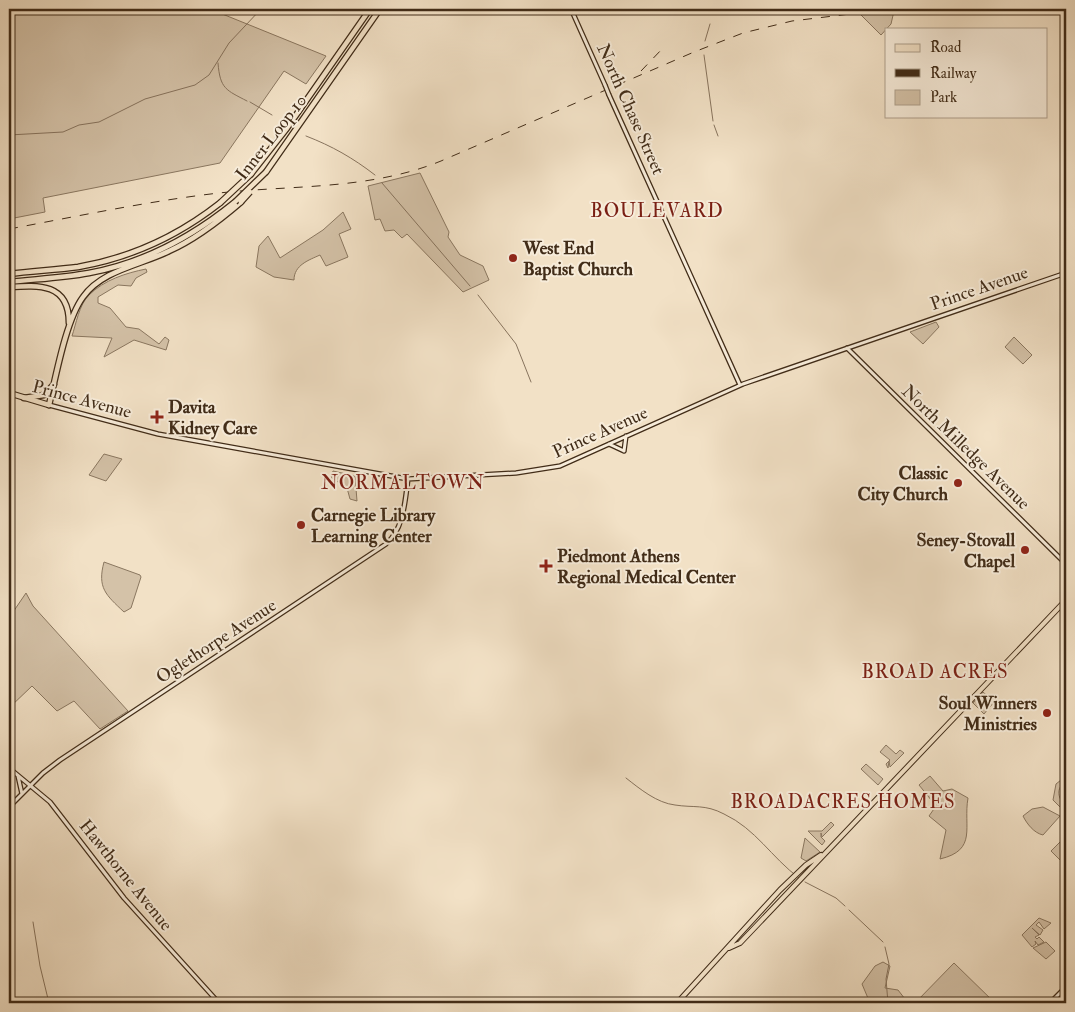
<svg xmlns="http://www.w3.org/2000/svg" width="1075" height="1012" font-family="'IM FELL Double Pica',serif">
	<rect width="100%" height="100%" fill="#f2e1c6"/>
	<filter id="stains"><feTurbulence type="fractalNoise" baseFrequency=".004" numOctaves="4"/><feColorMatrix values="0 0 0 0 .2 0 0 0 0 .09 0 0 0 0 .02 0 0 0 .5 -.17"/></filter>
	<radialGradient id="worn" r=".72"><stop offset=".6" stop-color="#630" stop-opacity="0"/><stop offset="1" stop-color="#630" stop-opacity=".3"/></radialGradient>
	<path fill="#d4c2a8" stroke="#8a7760" d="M 9,9 L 210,9 L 326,56 L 306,84 L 284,71 L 220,163 L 43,198 L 45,212 L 9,219 Z
		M 894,11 L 891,24 L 881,35 L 860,14 Z
		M 420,173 L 449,232 L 448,237 L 460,255 L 483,266 L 489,280 L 463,292 L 407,234 L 402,238 L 394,230 L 385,231 L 380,219 L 375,220 L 368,186 Z
		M 343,212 L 351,229 L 339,234 L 348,257 L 326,266 L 320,255 C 309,260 294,265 294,280 L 274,277 L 256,267 L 259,246 L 268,236 L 280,258 L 323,230 Z
		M 146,269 L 147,272 L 136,278 L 131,286 L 118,285 L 98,297 L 98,303 L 110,308 L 126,327 L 139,329 L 159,344 L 165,337 L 169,340 L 166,350 L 134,340 L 104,357 L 112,338 L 72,336 C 76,324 79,305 89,295 C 104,280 126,273 146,269 Z
		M 936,322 L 939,327 L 923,344 L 910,332 Z
		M 1014,337 L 1032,355 L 1023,364 L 1005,347 Z
		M 104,454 L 122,459 L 106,481 L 89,475 Z
		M 333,471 L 355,476 L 357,501 L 350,499 L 347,488 L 335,480 L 330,482 Z
		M 104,562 L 140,575 L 141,577 L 131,608 L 124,612 C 106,595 97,588 104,562 Z
		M 26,593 L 33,606 L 128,711 L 100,729 L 74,701 L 57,711 L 32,686 L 9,708 L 9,614 L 11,615 Z
		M 983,692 L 994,702 L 984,714 L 973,703 Z
		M 886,745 L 896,754 L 900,750 L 904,753 L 890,767 L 889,761 L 888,768 L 886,764 L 890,760 L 880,752 Z
		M 866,764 L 883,779 L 878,785 L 861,769 Z
		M 930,776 L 943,791 L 952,789 L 968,798 C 963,827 978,850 940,859 L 946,830 L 929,816 L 936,806 L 919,785 Z
		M 1066,776 L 1066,781 C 1055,789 1058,798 1066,807 L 1066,813 L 1053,800 L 1056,784 Z
		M 1043,807 L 1060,816 L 1043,835 C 1034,833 1027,824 1023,816 L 1032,809 Z
		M 831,822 L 834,825 L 822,837 L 821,833 L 821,837 L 825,841 L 822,845 L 808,831 L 822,831 Z
		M 1066,836 L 1066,866 L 1051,851 Z
		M 805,838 L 820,852 L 806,861 L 801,858 Z
		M 1039,918 L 1051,923 L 1044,929 L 1039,922 L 1036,925 L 1043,930 L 1040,935 L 1032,928 L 1039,935 L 1035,937 L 1037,939 L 1039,937 L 1044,942 L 1038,945 L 1035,941 L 1036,944 L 1032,947 L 1022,935 Z
		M 1046,942 L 1055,951 L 1046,959 L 1033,948 Z
		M 883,962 L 890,966 L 885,988 L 898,990 L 905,999 L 903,1003 L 870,1003 L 862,984 L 875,966 Z
		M 954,963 L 995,1003 L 915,1003 Z"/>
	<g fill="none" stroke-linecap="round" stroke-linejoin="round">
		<path stroke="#87735d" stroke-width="1" d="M 705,41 L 710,24
			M 704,55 L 713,121
			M 218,63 C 220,89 226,90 247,101
			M 250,102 L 272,115
			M 714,125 L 718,136
			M 9,135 L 63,132 L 79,125 L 99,122 L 145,99 L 195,85 L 209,75 L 229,43 L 261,9
			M 306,136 C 332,146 353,158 375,175
			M 382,183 L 470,286
			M 478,295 L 516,344 L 531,382
			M 626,778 C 640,789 657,803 675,805 C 694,808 705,804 724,814 C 756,829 771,857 799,878
			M 805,882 L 836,898 L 845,906
			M 849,910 L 883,942
			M 33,922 L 40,966 L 49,1003
			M 885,947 L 889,964 L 886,979 L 888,1003"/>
		<g stroke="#412c18" stroke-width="5.5">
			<path id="secondary" d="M 571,9 L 605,85
				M 609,95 L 740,385
				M 847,348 L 1066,564
				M 49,405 L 158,434 L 408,479 L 516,473 L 560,466 L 743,384 L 1066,273
				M 609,444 L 624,451
				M 624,451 L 626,436
				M 9,768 L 50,802 L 124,898 L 219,1003
				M 18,776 L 22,794
				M 9,807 L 43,773 L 60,760 L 386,544 C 404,529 405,501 408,479
				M 1050,1003 L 1066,987"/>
		</g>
		<g stroke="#412c18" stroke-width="6">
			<path id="primary" d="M 729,948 L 740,943 L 1066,600
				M 677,1003 L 780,890 L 806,865 L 821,855"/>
		</g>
		<g stroke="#412c18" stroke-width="7">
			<path id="trunk" d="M 9,393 L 49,405"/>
		</g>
		<g stroke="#412c18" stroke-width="7">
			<path id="motorway" d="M 266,172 L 380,9
				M 251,174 L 287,128 L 370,9
				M 9,274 C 32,271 55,270 78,267 C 130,258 178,236 220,203
				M 9,282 C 35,279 62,278 89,273 C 143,263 192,237 235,202
				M 9,287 C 39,285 69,283 69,323
				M 24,398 L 44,395 L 54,384
				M 49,405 C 56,376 66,320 83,297 C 102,270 141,265 169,251 C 196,239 219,221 241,202"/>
		</g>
		<use href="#secondary" stroke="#f7ecda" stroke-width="3"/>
		<use href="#primary" stroke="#f2e1c6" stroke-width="4"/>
		<use href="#trunk" stroke="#f2e1c6" stroke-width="4.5"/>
		<use href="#motorway" stroke="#f2e1c6" stroke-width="4.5"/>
		<path stroke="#412c18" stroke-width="1" stroke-dasharray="9 9" stroke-linecap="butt" d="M 641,71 L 663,48
			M 9,229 C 79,216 149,201 219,193 C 293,185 370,190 441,161 L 694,52 L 743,33 L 792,21 L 892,9"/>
		<g stroke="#412c18" stroke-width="5.5" stroke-linecap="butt">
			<path id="secondary-bridge" d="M 605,85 L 609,95"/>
		</g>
		<g stroke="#412c18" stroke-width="7" stroke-linecap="butt">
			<path id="motorway-bridge" d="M 235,202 L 266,172
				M 241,202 L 250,192
				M 220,203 L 251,174"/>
		</g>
		<use href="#secondary-bridge" stroke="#f7ecda" stroke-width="3"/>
		<use href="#motorway-bridge" stroke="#f2e1c6" stroke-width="4.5"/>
	</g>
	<g fill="#8f2418" stroke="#f7ecda" stroke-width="2">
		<circle cx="513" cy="258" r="5"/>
		<path d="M154.5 409.5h5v5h5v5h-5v5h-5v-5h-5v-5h5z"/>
		<circle cx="958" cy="483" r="5"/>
		<circle cx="301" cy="525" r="5"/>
		<circle cx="1025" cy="550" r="5"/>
		<path d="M543.5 558.5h5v5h5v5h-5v5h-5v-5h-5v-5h5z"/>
		<circle cx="1047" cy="713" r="5"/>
	</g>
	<g text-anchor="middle" stroke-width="4" stroke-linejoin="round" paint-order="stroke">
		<g font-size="18" fill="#412c18" stroke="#f7ecda">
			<text transform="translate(631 109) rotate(66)" y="6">North Chase Street</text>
			<text transform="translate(271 137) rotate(-52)" y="6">Inner Loop 10</text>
			<text transform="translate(979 288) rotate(-19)" y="6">Prince Avenue</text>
			<text transform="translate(82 399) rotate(15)" y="6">Prince Avenue</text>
			<text transform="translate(600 432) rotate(-24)" y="6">Prince Avenue</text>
			<text transform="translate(966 447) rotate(44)" y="6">North Milledge Avenue</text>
			<text transform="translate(216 641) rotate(-33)" y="6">Oglethorpe Avenue</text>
			<text transform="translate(126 875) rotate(51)" y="6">Hawthorne Avenue</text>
		</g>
		<g font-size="18" font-weight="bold" fill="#412c18" stroke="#f7ecda" text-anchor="start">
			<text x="523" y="254">West End<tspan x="523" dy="21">Baptist Church</tspan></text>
			<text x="168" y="413">Davita<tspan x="168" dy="21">Kidney Care</tspan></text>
			<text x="948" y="479" text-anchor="end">Classic<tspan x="948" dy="21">City Church</tspan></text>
			<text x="311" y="521">Carnegie Library<tspan x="311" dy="21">Learning Center</tspan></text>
			<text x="1015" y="546" text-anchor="end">Seney-Stovall<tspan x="1015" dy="21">Chapel</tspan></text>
			<text x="557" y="562">Piedmont Athens<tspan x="557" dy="21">Regional Medical Center</tspan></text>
			<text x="1037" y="709" text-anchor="end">Soul Winners<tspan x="1037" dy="21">Ministries</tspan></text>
		</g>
		<g font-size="19" letter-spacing="1" fill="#7a1f14" stroke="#f7ecda">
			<text x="657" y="217">BOULEVARD</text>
			<text x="403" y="489">NORMALTOWN</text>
			<text x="935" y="678">BROAD ACRES</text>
			<text x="843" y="808">BROADACRES HOMES</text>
		</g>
	</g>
	<rect width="1075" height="1012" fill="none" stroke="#f2e1c6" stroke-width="30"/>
	<rect x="10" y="10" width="1055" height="992" fill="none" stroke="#412c18" stroke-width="2.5"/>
	<rect x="15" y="15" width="1045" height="982" fill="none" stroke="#412c18"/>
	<rect x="885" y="28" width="162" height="90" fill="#f7ecda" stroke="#ae9f8c"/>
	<rect x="895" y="44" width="25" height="8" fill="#f2e1c6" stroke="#ae9f8c"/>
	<text x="930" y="52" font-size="15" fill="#412c18">Road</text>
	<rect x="895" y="69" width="25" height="8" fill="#412c18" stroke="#ae9f8c"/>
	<text x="930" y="78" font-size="15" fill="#412c18">Railway</text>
	<rect x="895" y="90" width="25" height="15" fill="#d4c2a8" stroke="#ae9f8c"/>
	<text x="930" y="102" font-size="15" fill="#412c18">Park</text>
	<rect width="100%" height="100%" filter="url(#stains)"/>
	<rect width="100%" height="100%" fill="url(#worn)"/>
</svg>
